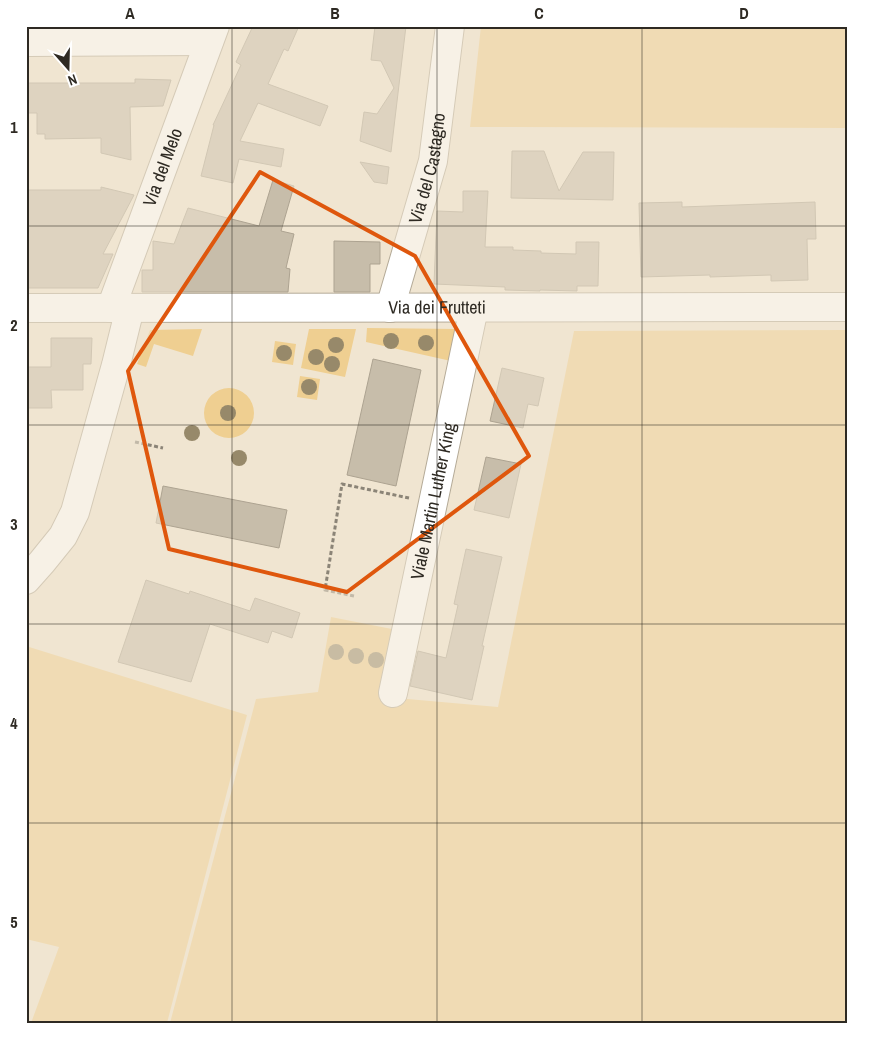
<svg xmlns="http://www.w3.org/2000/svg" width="874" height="1049" font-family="'Archivo Narrow',sans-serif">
	<rect width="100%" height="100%" fill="#f0e5d1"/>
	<path fill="#efcf91" d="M 481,26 L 848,26 L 848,128 L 470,127 Z
		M 367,328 L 457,329 L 451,361 L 366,342 Z
		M 202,329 L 193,356 L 154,344 L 146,367 L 137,364 L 150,330 Z
		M 309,329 L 356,329 L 345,377 L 301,368 Z
		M 848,330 L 848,1023 L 170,1023 L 256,699 L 318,692 L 331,617 L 397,630 L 385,697 L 498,707 L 574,331 Z
		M 275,341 L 296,344 L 293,365 L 272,362 Z
		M 300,376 L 320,379 L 317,400 L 297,397 Z
		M204 413a25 25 0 1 1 50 0a25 25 0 1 1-50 0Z
		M 26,646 L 247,715 L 167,1023 L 31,1023 L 59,947 L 26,939 Z"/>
	<path fill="#c7bdaa" stroke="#ada391" d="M 253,26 L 299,26 L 288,51 L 284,49 L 268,84 L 328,106 L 320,126 L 258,103 L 240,141 L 284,149 L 281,167 L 239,159 L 233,183 L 201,176 L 214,125 L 213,125 L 241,65 L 236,62 Z
		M 375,26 L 406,26 L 391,152 L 360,141 L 364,112 L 377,114 L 394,88 L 381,61 L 371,60 Z
		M 135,79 L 171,80 L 163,106 L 130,107 L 131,160 L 101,153 L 101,138 L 45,139 L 45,134 L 37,134 L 37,113 L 26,113 L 26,83 L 135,83 Z
		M 512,151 L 544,151 L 559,191 L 583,152 L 614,152 L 613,200 L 511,198 Z
		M 360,162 L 389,167 L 387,184 L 374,182 Z
		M 273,180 L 294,186 L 281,231 L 294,234 L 286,268 L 290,269 L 288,292 L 142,292 L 142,270 L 153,270 L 153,241 L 174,244 L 188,208 L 259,226 Z
		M 101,187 L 134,195 L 103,254 L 113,254 L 98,288 L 26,288 L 26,190 L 101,190 Z
		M 463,191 L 488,191 L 485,247 L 513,247 L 513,250 L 541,251 L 541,253 L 576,254 L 576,242 L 599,242 L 598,286 L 577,286 L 577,291 L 540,290 L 540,291 L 505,290 L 505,287 L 434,284 L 437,211 L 463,212 Z
		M 682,202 L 682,207 L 815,202 L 816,239 L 807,239 L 808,280 L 771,281 L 771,275 L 710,277 L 710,275 L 641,277 L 639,203 Z
		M 334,241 L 380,242 L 380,264 L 370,264 L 370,292 L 334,292 Z
		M 51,338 L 92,338 L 91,364 L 83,364 L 83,390 L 51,390 L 52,408 L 26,408 L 26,367 L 51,367 Z
		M 373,359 L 421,370 L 396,486 L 347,475 Z
		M 502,368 L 544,378 L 538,406 L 528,404 L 523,428 L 490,421 Z
		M 486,457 L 521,464 L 509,518 L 474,510 Z
		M 163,486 L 287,510 L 279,548 L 156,523 Z
		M 466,549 L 502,557 L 482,646 L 484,646 L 472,700 L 410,686 L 418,651 L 446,658 L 458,605 L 454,604 Z
		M 146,580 L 189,594 L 190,591 L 250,611 L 255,598 L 300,613 L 292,638 L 272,631 L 268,643 L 210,624 L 191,682 L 118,662 Z"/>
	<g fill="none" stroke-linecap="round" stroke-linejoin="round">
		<g stroke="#b4aa97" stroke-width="30">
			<g id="street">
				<path d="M 26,42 L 209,41"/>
				<path id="s1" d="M 26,308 L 848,307"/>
				<path id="s2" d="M 111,308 L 215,26"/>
				<path id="s3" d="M 390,308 L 433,161 L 450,26"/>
				<path d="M 26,580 L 42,562 L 63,536 L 75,512 L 116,365 L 130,308"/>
				<path id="s4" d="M 393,693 L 474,308"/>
			</g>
		</g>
		<path stroke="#8b8477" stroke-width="3" stroke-dasharray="4 2.5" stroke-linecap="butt" d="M 135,442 L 163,448
			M 354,596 L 325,590 L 342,484 L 409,498"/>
		<use href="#street" stroke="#fff" stroke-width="28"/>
	</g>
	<g fill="#97896a">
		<circle cx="391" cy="341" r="8"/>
		<circle cx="426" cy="343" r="8"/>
		<circle cx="336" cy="345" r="8"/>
		<circle cx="284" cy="353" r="8"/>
		<circle cx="316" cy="357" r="8"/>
		<circle cx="332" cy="364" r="8"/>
		<circle cx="309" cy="387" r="8"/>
		<circle cx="228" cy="413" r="8"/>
		<circle cx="192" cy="433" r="8"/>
		<circle cx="239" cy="458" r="8"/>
		<circle cx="336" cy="652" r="8"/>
		<circle cx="356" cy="656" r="8"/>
		<circle cx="376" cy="660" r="8"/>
	</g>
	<path d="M0 0H874V1049H0ZM 260,172 L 415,256 L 529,456 L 347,592 L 169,549 L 128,371 Z" fill="#f0e5d1" fill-opacity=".55" fill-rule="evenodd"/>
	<path fill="none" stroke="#df570d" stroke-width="4" stroke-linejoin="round" d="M 260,172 L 415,256 L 529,456 L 347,592 L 169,549 L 128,371 Z"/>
	<path fill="none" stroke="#2e2a23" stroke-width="1" stroke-opacity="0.55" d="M 232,26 L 232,1023M 437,26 L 437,1023M 642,26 L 642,1023M 26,226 L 848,226M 26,425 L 848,425M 26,624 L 848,624M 26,823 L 848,823"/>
	<g text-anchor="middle" stroke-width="5" stroke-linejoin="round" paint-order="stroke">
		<g font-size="18" fill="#2e2a23" stroke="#fff">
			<text dy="6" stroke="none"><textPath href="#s2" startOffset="150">Via del Melo</textPath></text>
			<text dy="6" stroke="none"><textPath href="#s3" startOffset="145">Via del Castagno</textPath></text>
			<text dy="6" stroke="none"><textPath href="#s1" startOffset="411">Via dei Frutteti</textPath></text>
			<text dy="6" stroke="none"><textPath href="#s4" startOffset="196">Viale Martin Luther King</textPath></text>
		</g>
	</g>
	<rect width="874" height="1049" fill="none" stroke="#ffffff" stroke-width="55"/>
	<g transform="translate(68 68) rotate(160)" stroke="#ffffff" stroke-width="4" paint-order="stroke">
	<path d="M0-4L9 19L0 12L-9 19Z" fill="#2e2a23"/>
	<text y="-8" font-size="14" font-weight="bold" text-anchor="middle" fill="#2e2a23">N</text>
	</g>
	<rect x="28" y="28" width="818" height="994" fill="none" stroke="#2e2a23" stroke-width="2"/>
	<g font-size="16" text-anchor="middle" font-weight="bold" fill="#2e2a23">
		<text x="130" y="19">A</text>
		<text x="335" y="19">B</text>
		<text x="539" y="19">C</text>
		<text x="744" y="19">D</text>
		<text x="14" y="133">1</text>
		<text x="14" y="331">2</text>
		<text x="14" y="530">3</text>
		<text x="14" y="729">4</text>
		<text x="14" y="928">5</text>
	</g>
</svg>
